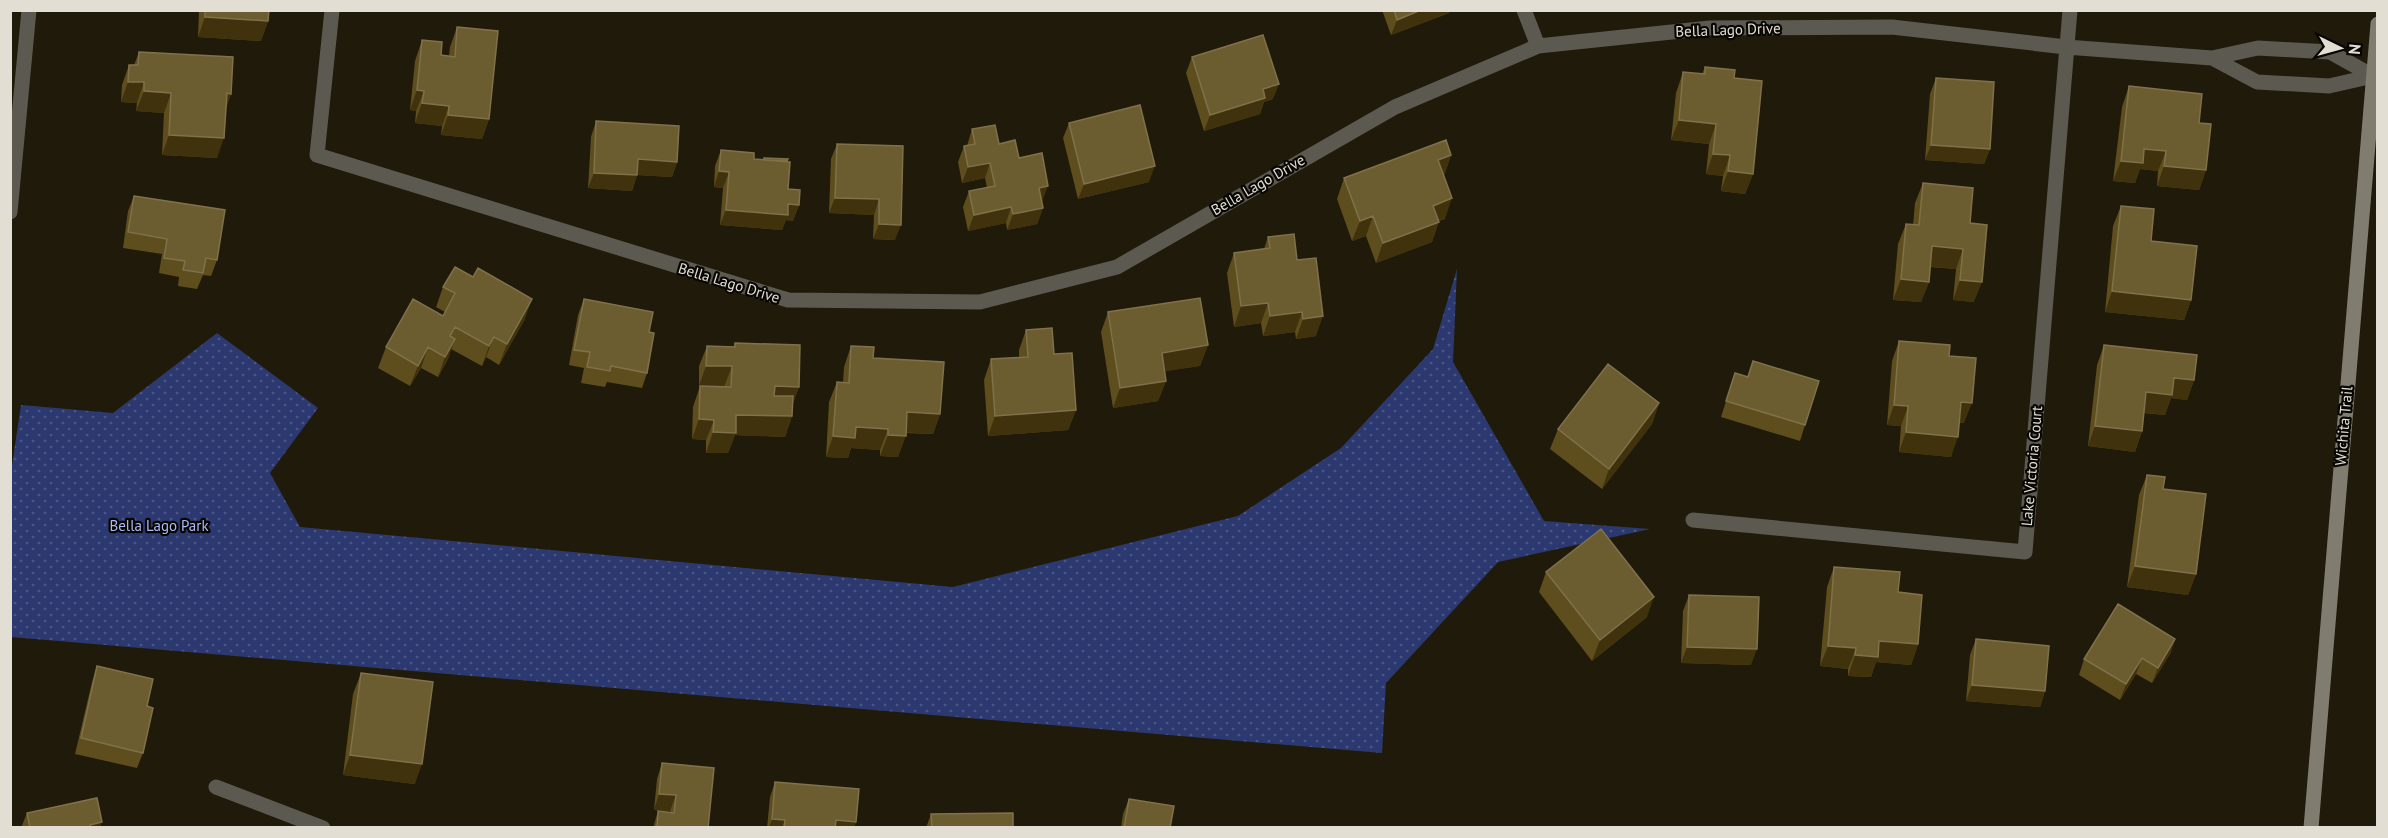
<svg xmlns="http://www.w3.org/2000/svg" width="2388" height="838" font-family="'PT Sans',sans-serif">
	<defs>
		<pattern id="park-dots" width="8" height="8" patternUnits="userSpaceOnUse" patternTransform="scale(1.5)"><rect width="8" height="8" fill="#2c3970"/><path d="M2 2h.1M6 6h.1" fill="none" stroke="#4a5584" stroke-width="1.8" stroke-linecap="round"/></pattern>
	</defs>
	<rect width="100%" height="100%" fill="#201a0b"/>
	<path fill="url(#park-dots)" d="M 1457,269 L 1453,362 L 1544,521 L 1650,529 L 1498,562 L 1386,683 L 1382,753 L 11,637 L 10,479 L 21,405 L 113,413 L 217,333 L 318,408 L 270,473 L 300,527 L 953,587 L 1238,516 L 1341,448 L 1433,349 Z"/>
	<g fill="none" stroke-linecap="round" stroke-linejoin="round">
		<path stroke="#5c5951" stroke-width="15" d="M 332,10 L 317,155 L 788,300 L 980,302 L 1117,267 L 1395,107 L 1538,46 L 1710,28 L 1892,27 L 2066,47 L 2212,58 L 2258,48 L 2330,52 L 2373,76
			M 1524,10 L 1538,46
			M 2212,58 L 2257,82 L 2329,86 L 2373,76
			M 10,212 L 29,10
			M 1693,520 L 2025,552 L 2070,10
			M 216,787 L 323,828"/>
		<path stroke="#817c70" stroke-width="15" d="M 2311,828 L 2378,24"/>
	</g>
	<path fill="#5e4d1d" d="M 199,10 L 269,10 L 268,21 L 261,41 L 198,37 Z
		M 1382,10 L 1450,10 L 1449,13 L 1391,35 Z
		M 457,27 L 489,119 L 482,139 L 441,135 L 442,126 L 415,123 L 416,111 L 410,110 L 415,61 L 422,40 L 441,55 L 449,56 L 450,47 Z
		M 139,52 L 231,94 L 226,108 L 217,158 L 162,155 L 164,113 L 136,111 L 137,103 L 121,102 L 122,85 L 129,65 L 134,65 Z
		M 1192,57 L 1273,99 L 1264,102 L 1260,114 L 1204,131 L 1186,73 Z
		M 1705,67 L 1734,78 L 1753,174 L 1745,194 L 1721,191 L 1723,176 L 1706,174 L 1709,144 L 1671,140 L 1676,93 L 1683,72 L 1702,74 Z
		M 1936,78 L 1990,149 L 1984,164 L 1925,160 L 1930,94 Z
		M 2129,86 L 2199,123 L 2206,170 L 2199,190 L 2157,186 L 2158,171 L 2140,169 L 2135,183 L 2113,181 L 2122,107 Z
		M 596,121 L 677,162 L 672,177 L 637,175 L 632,191 L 588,188 L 591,137 Z
		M 1069,123 L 1149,182 L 1078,199 L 1063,138 Z
		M 972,129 L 999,144 L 1019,158 L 1042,202 L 1041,202 L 1043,208 L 1037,224 L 1007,230 L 1006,223 L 968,231 L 963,207 L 969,191 L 987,188 L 985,178 L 962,183 L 958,162 L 964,146 L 967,146 Z
		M 837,144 L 903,146 L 895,240 L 873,239 L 874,215 L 829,213 L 831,159 Z
		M 721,150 L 754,159 L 788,189 L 799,205 L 793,221 L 786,220 L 782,230 L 720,225 L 723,188 L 714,187 L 715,166 Z
		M 1451,155 L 1444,176 L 1445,219 L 1439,221 L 1432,242 L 1376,263 L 1366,236 L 1352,241 L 1337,199 L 1344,178 Z
		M 1923,183 L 1970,223 L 1974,302 L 1953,300 L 1956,269 L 1930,267 L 1929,282 L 1921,302 L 1893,300 L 1898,244 L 1906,224 L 1913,225 L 1915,203 Z
		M 134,196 L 217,260 L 211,276 L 203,275 L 197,289 L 178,286 L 179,277 L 159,273 L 162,254 L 123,248 L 128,211 Z
		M 2121,206 L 2151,241 L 2191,300 L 2184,320 L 2105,312 L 2113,226 Z
		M 1268,237 L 1297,260 L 1316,336 L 1296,339 L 1295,332 L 1263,336 L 1261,323 L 1234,327 L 1227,273 L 1234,253 L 1264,249 Z
		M 443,287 L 525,319 L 499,365 L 486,357 L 482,366 L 451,349 L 448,359 L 438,377 L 421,368 L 410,386 L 378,368 L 386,347 L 443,316 L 445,312 L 436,307 Z
		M 584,299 L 647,373 L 642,388 L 607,382 L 605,387 L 581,383 L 584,368 L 569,365 L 578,315 Z
		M 1108,312 L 1208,345 L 1200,366 L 1164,371 L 1166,381 L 1158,401 L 1113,408 L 1101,332 Z
		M 1026,330 L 1054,354 L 1076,410 L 1068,430 L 988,436 L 984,380 L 991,359 L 1019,357 L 1019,350 Z
		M 1899,341 L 1949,356 L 1964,423 L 1959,423 L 1951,457 L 1899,452 L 1901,426 L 1887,425 L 1892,361 Z
		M 735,343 L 799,387 L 792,405 L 792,416 L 785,437 L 735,435 L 728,453 L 706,453 L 706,440 L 692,439 L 693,407 L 700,386 L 724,387 L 699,386 L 699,366 L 707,346 L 733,347 Z
		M 2104,345 L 2194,380 L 2187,400 L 2171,398 L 2165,415 L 2144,413 L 2142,431 L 2135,452 L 2088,446 L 2097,365 Z
		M 851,346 L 873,358 L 940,414 L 933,434 L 906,433 L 898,457 L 880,456 L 880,450 L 851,448 L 848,458 L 826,457 L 829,402 L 837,382 L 843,382 L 844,367 Z
		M 1753,361 L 1805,425 L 1800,441 L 1721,417 L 1735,373 L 1747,377 Z
		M 1659,403 L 1652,424 L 1602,489 L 1550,449 L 1558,429 Z
		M 2147,475 L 2163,489 L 2196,574 L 2188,595 L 2127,587 L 2139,495 Z
		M 1834,567 L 1898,592 L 1918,644 L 1911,665 L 1876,662 L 1871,677 L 1848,676 L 1848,669 L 1820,666 L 1827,587 Z
		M 1546,572 L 1647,617 L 1592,661 L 1539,592 Z
		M 1689,595 L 1751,665 L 1681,663 L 1683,611 Z
		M 1976,639 L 2045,691 L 2040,707 L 1966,701 L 1970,655 Z
		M 2175,639 L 2170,654 L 2152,683 L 2136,674 L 2120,700 L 2079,675 L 2084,659 Z
		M 97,666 L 147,706 L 143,753 L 137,768 L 75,754 L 92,682 Z
		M 361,673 L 415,784 L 343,775 L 353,694 Z
		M 662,763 L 708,828 L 653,828 L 658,811 L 670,812 L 670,811 L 654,810 L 657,779 Z
		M 775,782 L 856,822 L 854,828 L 767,828 L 770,797 Z
		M 1129,799 L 1170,828 L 1121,828 L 1123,814 Z
		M 27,813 L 100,828 L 21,828 Z
		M 931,814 L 1013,828 L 926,828 Z"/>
	<path fill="#3f320d" d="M 1421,10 L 1450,10 L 1449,13 L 1391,35 L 1397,20 Z
		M 205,17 L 268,21 L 261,41 L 198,37 Z
		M 128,82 L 144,82 L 137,103 L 121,102 Z
		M 1279,84 L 1273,99 L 1264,102 L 1260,114 L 1204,131 L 1210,115 L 1263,89 Z
		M 417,90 L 424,91 L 416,111 L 410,110 Z
		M 144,91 L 171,93 L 164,113 L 136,111 Z
		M 227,93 L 231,94 L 224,114 Z
		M 422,103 L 449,106 L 442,126 L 415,123 Z
		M 448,115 L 489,119 L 482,139 L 441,135 Z
		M 1679,120 L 1716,124 L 1709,144 L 1671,140 Z
		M 169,135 L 224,138 L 217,158 L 162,155 Z
		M 1931,145 L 1990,149 L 1984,164 L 1925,160 Z
		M 2144,149 L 2166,151 L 2158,171 L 2140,169 L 2135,183 L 2113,181 L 2121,161 Z
		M 1713,154 L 1730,155 L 1723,176 L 1706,174 Z
		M 1451,155 L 1444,176 L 1430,181 L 1438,160 Z
		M 638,159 L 677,162 L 672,177 L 637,175 L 632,191 L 588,188 L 594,173 Z
		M 990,163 L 985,178 L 962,183 L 968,167 Z
		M 1155,166 L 1149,182 L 1078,199 L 1084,184 Z
		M 2164,166 L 2206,170 L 2199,190 L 2157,186 Z
		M 719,171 L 729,172 L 723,188 L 714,187 Z
		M 1728,171 L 1753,174 L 1745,194 L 1721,191 Z
		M 1048,186 L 1042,202 L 1033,204 L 1039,188 Z
		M 835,198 L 879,199 L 874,215 L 829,213 Z
		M 1452,198 L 1445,219 L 1425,226 L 1433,206 Z
		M 788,204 L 799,205 L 793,221 L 786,220 L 782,230 L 720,225 L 726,210 Z
		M 1011,207 L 1006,223 L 968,231 L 974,215 Z
		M 1043,208 L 1037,224 L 1007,230 L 1013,214 Z
		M 1373,216 L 1366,236 L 1352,241 L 1360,221 Z
		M 1439,222 L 1432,242 L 1376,263 L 1383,243 Z
		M 879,224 L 901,225 L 895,240 L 873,239 Z
		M 1932,246 L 1963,249 L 1956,269 L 1925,266 Z
		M 1901,279 L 1929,282 L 1921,302 L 1893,300 Z
		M 1960,280 L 1982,282 L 1974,302 L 1953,300 Z
		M 2112,291 L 2191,300 L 2184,320 L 2105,312 Z
		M 532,299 L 525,319 L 499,365 L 507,344 Z
		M 1268,303 L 1261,323 L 1234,327 L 1241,306 Z
		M 1302,312 L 1295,332 L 1263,336 L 1270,316 Z
		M 1323,316 L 1316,336 L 1296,339 L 1303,319 Z
		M 494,337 L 486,357 L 482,366 L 489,346 Z
		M 455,339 L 448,359 L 438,377 L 445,357 Z
		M 1208,345 L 1200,366 L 1154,373 L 1162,353 Z
		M 428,347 L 421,368 L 410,386 L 418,366 Z
		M 706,366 L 732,366 L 724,387 L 699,386 Z
		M 2174,378 L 2194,380 L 2187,400 L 2171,398 L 2165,415 L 2139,412 L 2146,392 Z
		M 1166,381 L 1158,401 L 1113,408 L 1120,388 Z
		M 775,386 L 799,387 L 791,408 L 768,407 Z
		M 1961,402 L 1972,403 L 1964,423 L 1954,422 Z
		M 1659,403 L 1652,424 L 1602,489 L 1609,469 Z
		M 1894,405 L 1908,406 L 1901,426 L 1887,425 Z
		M 1076,410 L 1068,430 L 988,436 L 995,416 Z
		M 907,412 L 940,414 L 933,434 L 900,432 Z
		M 736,415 L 792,416 L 785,437 L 735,435 L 728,453 L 706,453 L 713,432 Z
		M 699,419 L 714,420 L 706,440 L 692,439 Z
		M 2095,426 L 2142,431 L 2135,452 L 2088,446 Z
		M 856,427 L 888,429 L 880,450 L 851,448 L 848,458 L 826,457 L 833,436 Z
		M 1906,432 L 1958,437 L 1951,457 L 1899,452 Z
		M 888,435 L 906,436 L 898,457 L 880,456 Z
		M 2135,566 L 2196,574 L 2188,595 L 2127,587 Z
		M 1654,597 L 1647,617 L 1592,661 L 1600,640 Z
		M 2175,639 L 2170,654 L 2152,683 L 2158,668 Z
		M 1879,641 L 1918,644 L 1911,665 L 1876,662 L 1871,677 L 1848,676 L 1855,655 Z
		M 1828,646 L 1856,648 L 1848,669 L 1820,666 Z
		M 1687,647 L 1757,649 L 1751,665 L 1681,663 Z
		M 2142,658 L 2136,674 L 2120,700 L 2126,684 Z
		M 1972,685 L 2045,691 L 2040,707 L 1966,701 Z
		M 350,755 L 422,764 L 415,784 L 343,775 Z
		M 659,794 L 676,795 L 670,811 L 654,810 Z
		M 772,819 L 785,820 L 782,828 L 769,828 Z
		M 836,820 L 856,822 L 854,828 L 833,828 Z
		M 102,822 L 100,828 L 89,828 L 90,825 Z"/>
	<path fill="#6c5d30" stroke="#7f714a" stroke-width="1.5" d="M 205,10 L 269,10 L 268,21 L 205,17 Z
		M 1394,10 L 1421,10 L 1397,20 Z
		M 457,27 L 498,31 L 489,119 L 448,115 L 449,106 L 422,103 L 424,91 L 417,90 L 422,40 L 442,42 L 441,55 L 455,57 Z
		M 1263,35 L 1279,84 L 1263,89 L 1265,98 L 1210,115 L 1192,57 Z
		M 139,52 L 233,57 L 231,94 L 227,93 L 224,138 L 169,135 L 171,93 L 144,91 L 144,82 L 128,82 L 129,65 L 138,65 Z
		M 1705,67 L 1735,70 L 1734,78 L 1762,81 L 1753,174 L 1728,171 L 1730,155 L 1713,154 L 1716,124 L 1679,120 L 1683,72 L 1705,74 Z
		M 1936,78 L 1994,82 L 1990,149 L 1931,145 Z
		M 2129,86 L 2202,94 L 2199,123 L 2211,124 L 2206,170 L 2164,166 L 2166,151 L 2144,149 L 2143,163 L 2121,161 Z
		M 1140,105 L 1155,166 L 1084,184 L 1069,123 Z
		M 596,121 L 679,126 L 677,162 L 638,159 L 637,175 L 594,173 Z
		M 995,125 L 999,144 L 1015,140 L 1019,158 L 1042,153 L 1048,186 L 1039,188 L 1043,208 L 1013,214 L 1011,207 L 974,215 L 969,191 L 995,186 L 990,163 L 968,167 L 964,146 L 975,144 L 972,129 Z
		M 1446,140 L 1451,155 L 1438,160 L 1452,198 L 1433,206 L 1439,222 L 1383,243 L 1373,216 L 1360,221 L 1344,178 Z
		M 837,144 L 903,146 L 901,225 L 879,224 L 879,199 L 835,198 Z
		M 721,150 L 754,153 L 754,159 L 790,162 L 788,189 L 800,190 L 799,205 L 788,204 L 788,215 L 726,210 L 729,172 L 719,171 Z
		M 764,158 L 788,159 L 787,161 L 764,160 Z
		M 1923,183 L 1973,188 L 1970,223 L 1987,225 L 1982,282 L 1960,280 L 1963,249 L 1932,246 L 1929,282 L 1901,279 L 1906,224 L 1919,225 Z
		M 134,196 L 225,210 L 217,260 L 206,258 L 203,273 L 183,270 L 185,261 L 164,258 L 167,239 L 128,232 Z
		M 2121,206 L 2154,209 L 2151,241 L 2197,246 L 2191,300 L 2112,291 Z
		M 1294,234 L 1297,260 L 1316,258 L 1323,316 L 1303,319 L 1302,312 L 1270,316 L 1268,303 L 1241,306 L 1234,253 L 1270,248 L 1268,237 Z
		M 455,267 L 473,277 L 478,268 L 532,299 L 507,344 L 494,337 L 489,346 L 455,327 L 450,336 L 455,339 L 445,357 L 428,347 L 418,366 L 386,347 L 413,299 L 443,316 L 455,293 L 443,287 Z
		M 1200,298 L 1208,345 L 1162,353 L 1166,381 L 1120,388 L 1108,312 Z
		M 584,299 L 653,312 L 649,332 L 654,333 L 647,373 L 611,366 L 610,371 L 587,367 L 590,352 L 574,350 Z
		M 1052,328 L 1054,354 L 1072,353 L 1076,410 L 995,416 L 991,359 L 1028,357 L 1026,330 Z
		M 1899,341 L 1950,345 L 1949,356 L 1976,358 L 1972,403 L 1961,402 L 1958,437 L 1906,432 L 1908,406 L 1894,405 Z
		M 735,343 L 800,345 L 799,387 L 775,386 L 774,396 L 793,396 L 792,416 L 736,415 L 736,433 L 713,432 L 714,420 L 699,419 L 700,386 L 731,387 L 732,366 L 706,366 L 707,346 L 735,347 Z
		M 2104,345 L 2197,355 L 2194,380 L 2174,378 L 2172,395 L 2146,392 L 2142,431 L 2095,426 Z
		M 851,346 L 874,347 L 873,358 L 944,362 L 940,414 L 907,412 L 906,436 L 888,435 L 888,429 L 856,427 L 855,438 L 833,436 L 837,382 L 849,383 Z
		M 1753,361 L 1819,381 L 1805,425 L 1726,401 L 1735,373 L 1748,377 Z
		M 1608,364 L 1659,403 L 1609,469 L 1558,429 Z
		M 2147,475 L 2165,477 L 2163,489 L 2206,494 L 2196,574 L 2135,566 Z
		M 1601,529 L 1654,597 L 1600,640 L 1546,572 Z
		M 1834,567 L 1900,572 L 1898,592 L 1922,595 L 1918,644 L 1879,641 L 1878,657 L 1855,655 L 1856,648 L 1828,646 Z
		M 1689,595 L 1759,597 L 1757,649 L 1687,647 Z
		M 2118,604 L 2175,639 L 2158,668 L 2142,658 L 2126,684 L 2084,659 Z
		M 1976,639 L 2049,646 L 2045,691 L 1972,685 Z
		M 97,666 L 153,679 L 147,706 L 153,708 L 143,753 L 81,738 Z
		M 361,673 L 433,682 L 422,764 L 350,755 Z
		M 662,763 L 714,768 L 708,828 L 657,828 L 658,811 L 674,813 L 676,795 L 659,794 Z
		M 775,782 L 859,789 L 856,822 L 836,820 L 835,828 L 784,828 L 785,820 L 772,819 Z
		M 97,798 L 102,822 L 90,825 L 91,828 L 30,828 L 27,813 Z
		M 1129,799 L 1174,806 L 1170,828 L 1124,828 Z
		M 1013,813 L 1013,828 L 932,828 L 931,814 Z"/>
	<g text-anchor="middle" stroke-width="4.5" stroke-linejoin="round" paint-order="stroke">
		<g font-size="15" fill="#e2ded4" stroke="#080602">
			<text transform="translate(1728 30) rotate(-2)" y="5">Bella Lago Drive</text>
			<text transform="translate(1258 185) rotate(-30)" y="5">Bella Lago Drive</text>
			<text transform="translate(729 283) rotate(17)" y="5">Bella Lago Drive</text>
			<text transform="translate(2344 426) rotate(-85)" y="5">Wichita Trail</text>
			<text transform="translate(2032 466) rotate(-85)" y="5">Lake Victoria Court</text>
		</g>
		<g font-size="15" fill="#a9bbf8" stroke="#080602">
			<text x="159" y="531">Bella Lago Park</text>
		</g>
	</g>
	<rect width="2388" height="838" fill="none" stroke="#e2ded4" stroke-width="24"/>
	<g transform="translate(2340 48) rotate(95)" stroke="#080602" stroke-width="4.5" paint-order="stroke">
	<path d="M0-4.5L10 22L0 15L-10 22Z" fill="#e2ded4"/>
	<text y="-9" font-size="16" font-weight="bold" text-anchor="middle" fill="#e2ded4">N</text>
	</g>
</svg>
